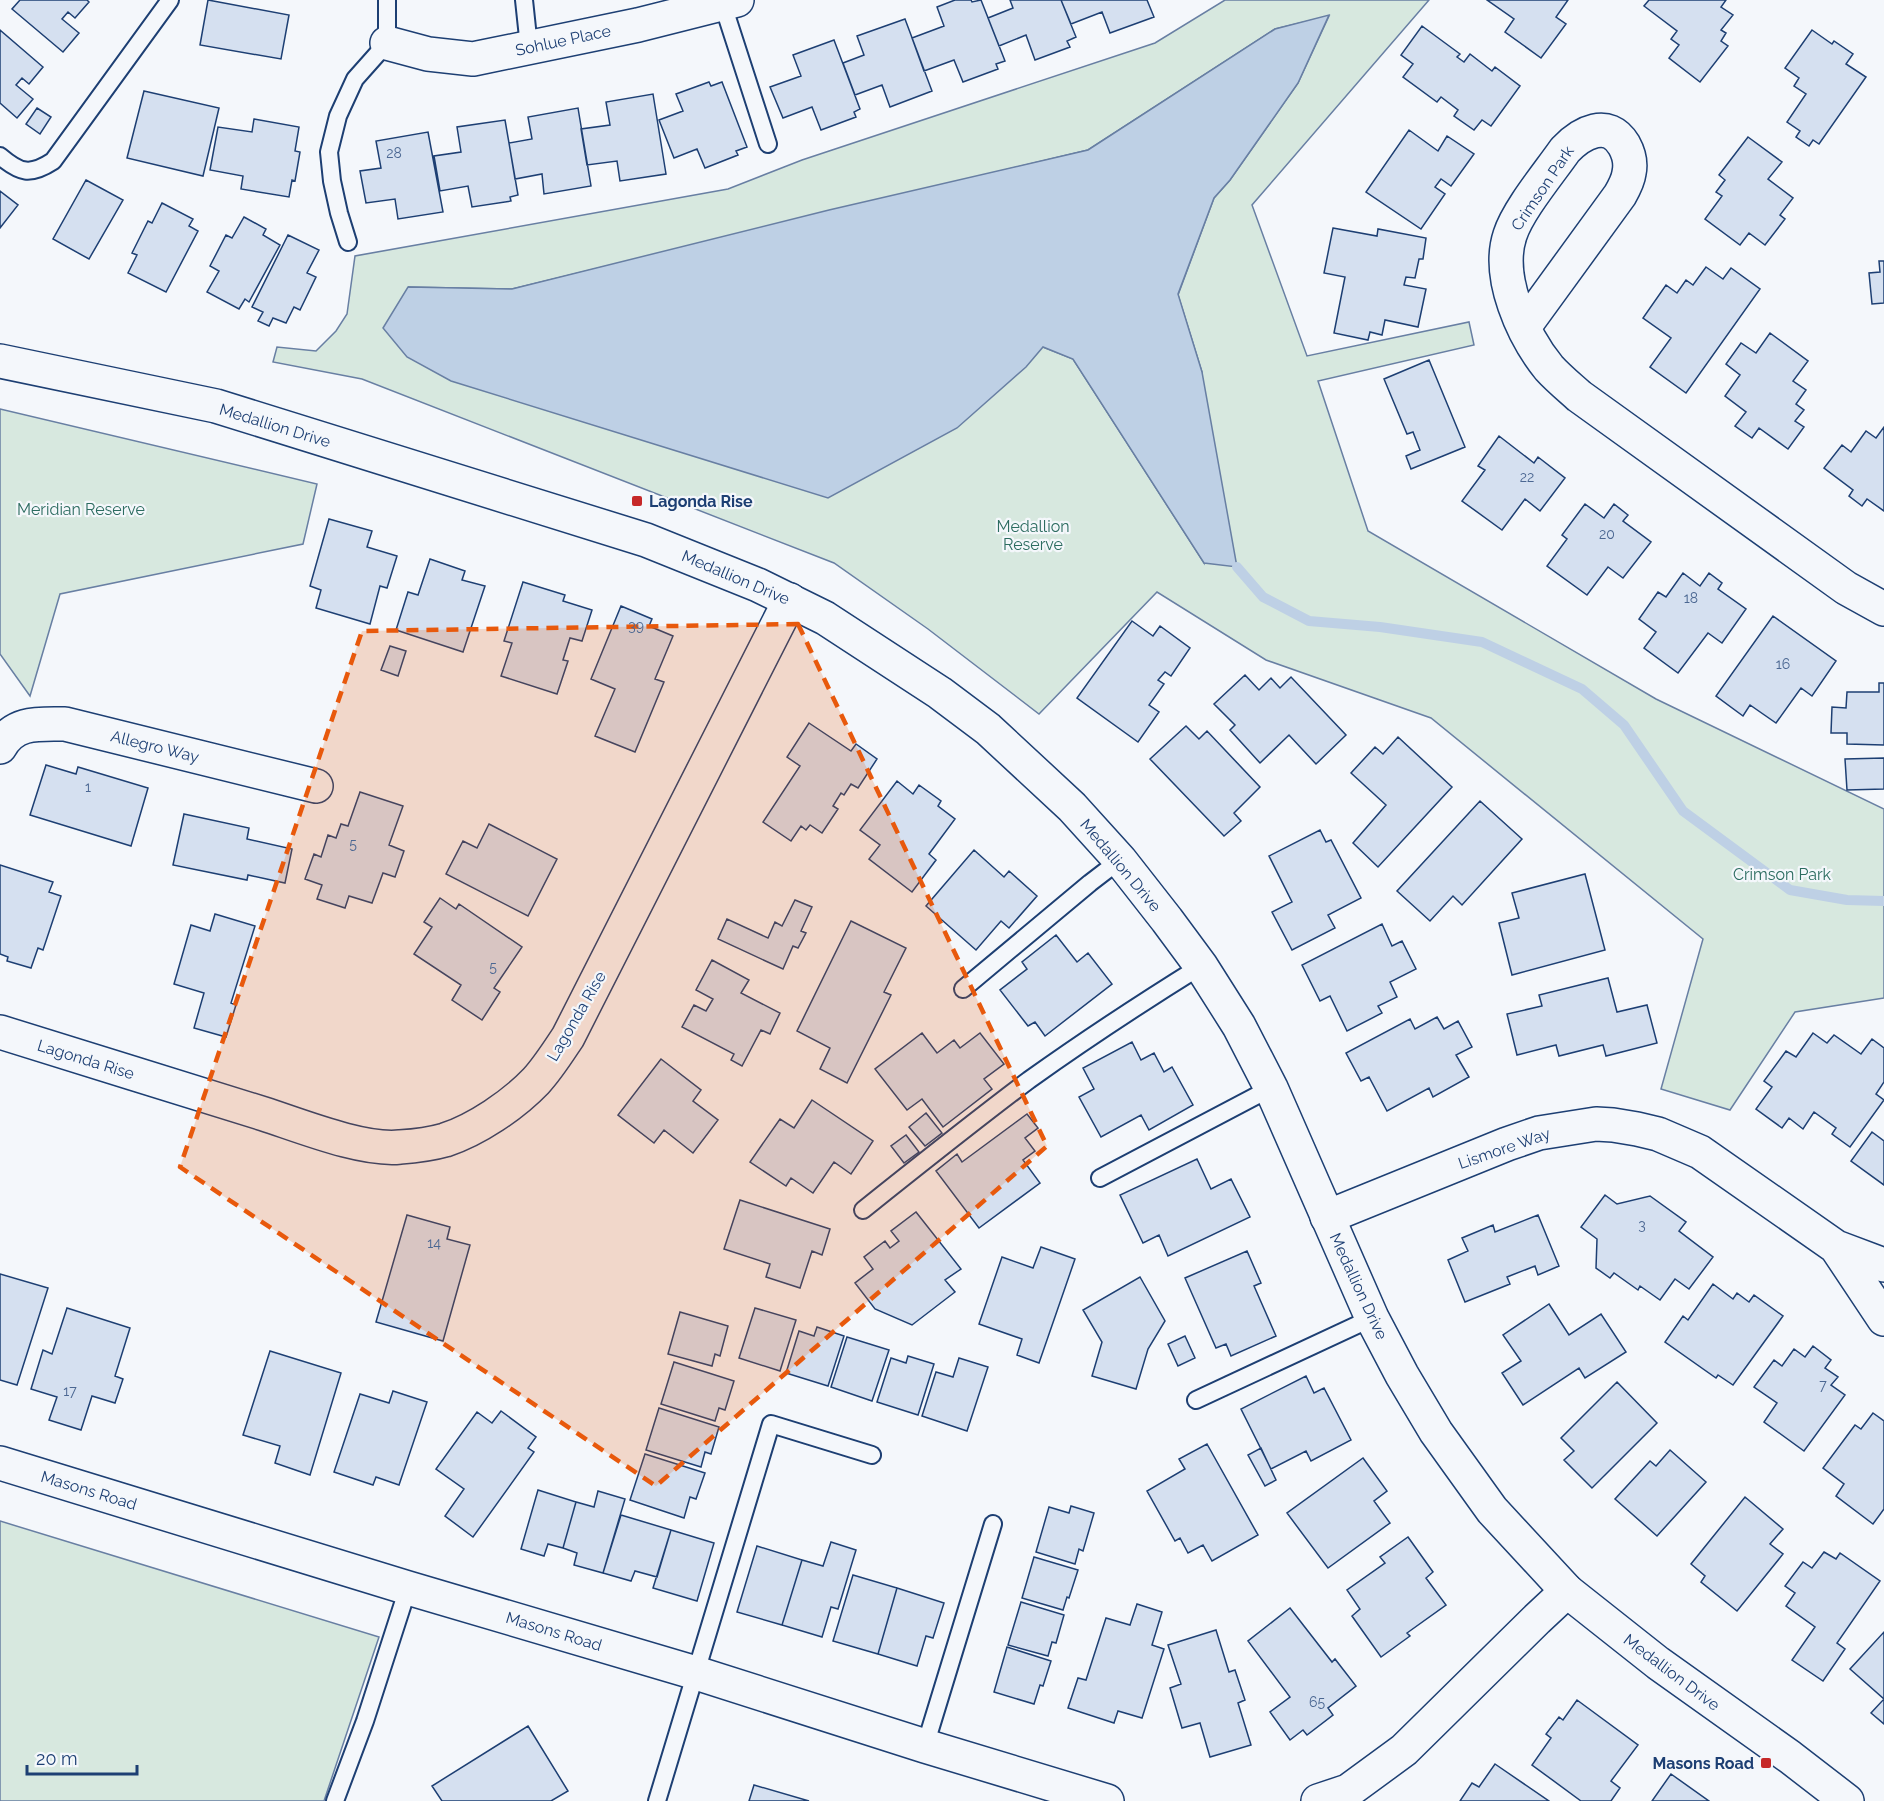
<svg xmlns="http://www.w3.org/2000/svg" width="1884" height="1801" viewBox="0 0 1884 1801" font-family="Raleway,sans-serif">
	<style>
		.green { fill: #d7e8df; stroke: #687fa3; stroke-width: 1.5; fill-rule: evenodd }
		.water { fill: #bed0e5; stroke: #687fa3; stroke-width: 1.5 }
		.lines { fill: none; stroke-linecap: round; stroke-linejoin: round }
		.stream { stroke: #bed0e5; stroke-width: 10 }
		.building { fill: #d5e0f0; stroke: #1d3f73; stroke-width: 1.5 }
		.lane-casing { stroke: #1d3f73; stroke-width: 20 }
		.street-casing { stroke: #1d3f73; stroke-width: 36 }
		.secondary-casing { stroke: #1d3f73; stroke-width: 36 }
		.lane { stroke: #f4f7fb; stroke-width: 16 }
		.street { stroke: #f4f7fb; stroke-width: 33 }
		.secondary { stroke: #f4f7fb; stroke-width: 33 }
		.marked { fill: #e8590c; fill-opacity: 0.2; stroke: #e8590c; stroke-width: 4.5; stroke-dasharray: 12 8; stroke-linejoin: round }
		.poi-dot { fill: #c62828; stroke: #f4f7fb; stroke-width: 2 }
		.labels { text-anchor: middle; stroke-width: 4.5; stroke-linejoin: round; paint-order: stroke }
		.number-label { font-size: 14px; fill: #4b6792 }
		.street-label { font-size: 16px; fill: #1d3f73; stroke: #f4f7fb }
		.poi-label { font-size: 16px; font-weight: bold; fill: #1d3f73; stroke: #f4f7fb; text-anchor: start }
		.park-label { font-size: 16px; fill: #2c6c60; stroke: #f4f7fb }
	</style>
	<rect width="100%" height="100%" fill="#f4f7fb"/>
	<path class="green" d="M1225,0h204l-177,205 55,151 162,-34 5,23 -156,36 50,150 288,168 228,110v189l-89,14 -65,98 -69,-21 42,-150 -272,-221 -165,-58 -109,-68 -118,122 -111,-85 -94,-66 -472,-184 -89,-17 4,-15 39,4 20,-20 11,-17 8,-58 373,-67 74,-29 353,-117zM1329,16l-31,67 -68,97 -16,18 -36,97 24,77 2,191 -131,-204 -30,-12 -635,-60 104,2 576,-139 187,-121z
		M0,409l317,75 -14,60 -243,50 -30,102 -30,-42z
		M0,1521l379,116 -55,164h-324z"/>
	<path class="water" d="M1329,15l-31,68 -68,97 -16,18 -36,96 24,78 35,195 -33,-4 -131,-204 -30,-12 -17,20 -69,61 -129,70 -377,-117 -44,-24 -24,-29 25,-41 104,2 317,-79 259,-60 187,-121z"/>
	<g class="lines">
		<path class="stream" d="M1237,567l26,30 46,24 71,6 102,15 100,47 42,36 59,86 107,79 57,10 37,1"/>
	</g>
	<path class="building" d="M20,0h67l2,2 -14,16 -7,-6 -6,7 17,14 -16,19 -51,-43z
		M208,0l81,15 -8,44 -81,-14z
		M955,0h16l1,2 9,-2 24,61 -9,3 2,5 -35,13 -9,-22 -30,11 -12,-33 32,-12 -7,-19z
		M1010,0h51l15,37 -9,4 3,6 -35,13 -9,-25 -27,11 -11,-28 25,-10z
		M1061,0h86l7,17 -44,16 -8,-21 -31,12z
		M1487,0h81l-12,17 10,7 -25,34 -36,-26 9,-13z
		M1649,0h77l-5,7 12,8 -12,15 5,3 -5,8 7,5 -28,36 -31,-24 10,-13 -8,-6 6,-8 -33,-25z
		M905,19l27,72 -42,16 -8,-22 -27,10 -12,-32 21,-8 -7,-19z
		M1422,26l38,28 -3,3 7,5 6,-8 22,17 3,-4 25,19 -29,40 -9,-6 -8,10 -20,-14 4,-6 -17,-13 -4,5 -34,-25 10,-13 -12,-9z
		M0,30l43,37 -14,17 -7,-6 -6,7 17,14 -16,19 -17,-15z
		M1812,30l20,14 2,-3 19,13 -7,10 20,13 -47,67 -6,-4 -4,6 -13,-9 4,-6 -13,-9 19,-28 -12,-8 5,-8 -14,-10z
		M834,40l26,69 -6,3 2,5 -35,13 -9,-23 -29,11 -13,-31 31,-11 -8,-21z
		M709,82l2,4 11,-4 25,65 -11,4 2,4 -33,13 -8,-19 -23,9 -15,-38 24,-9 -7,-17z
		M144,91l75,17 -16,68 -76,-18z
		M653,94l13,80 -46,7 -3,-20 -30,4 -6,-36 29,-4 -4,-23z
		M37,108l14,9 -11,17 -14,-10z
		M578,108l13,78 -47,8 -2,-20 -27,5 -6,-36 23,-4 -4,-22z
		M254,119l45,8 -4,24 5,1 -5,29 -3,-1 -3,17 -48,-8 2,-13 -33,-6 8,-43 34,5z
		M505,120l13,75 -8,2 1,4 -39,6 -4,-21 -28,5 -6,-35 27,-4 -4,-25z
		M1409,130l29,21 9,-15 27,18 -23,32 -10,-7 -6,8 10,7 -24,35 -55,-37z
		M428,132l15,80 -45,7 -3,-20 -29,4 -6,-32 21,-3 -5,-27z
		M1748,137l34,25 -14,17 25,19 -13,17 5,4 -20,26 -16,-12 -9,12 -35,-26 17,-23 -6,-4 9,-12 -6,-5z
		M86,180l37,20 -34,59 -36,-20z
		M0,191l18,14 -18,23z
		M162,203l31,16 -4,7 9,5 -32,61 -38,-19 9,-18 -5,-2 16,-32 4,2z
		M244,217l22,12 -3,6 17,10 -31,57 -4,-3 -6,10 -32,-17 12,-21 -9,-5 16,-31 6,3z
		M1333,228l44,8 1,-7 48,9 -3,21h-4l-4,19 -9,-1 -2,8 22,4 -8,38 -33,-7 -3,15 -12,-3 -2,8 -34,-7 11,-56 -21,-4z
		M288,235l31,15 -12,23 9,4 -16,33 -6,-3 -8,16 -13,-5 -4,8 -11,-5 5,-9 -11,-5z
		M1879,261h5v42l-12,1 -3,-31 11,-1z
		M1706,267l17,12 8,-11 29,21 -74,104 -36,-26 21,-29 -28,-20 23,-33 11,8 9,-13 7,5z
		M1770,333l38,28 -15,20 13,9 -10,14 8,6 -9,11 9,6 -16,22 -29,-21 -7,10 -17,-12 11,-14 -21,-16 15,-21 -14,-11 15,-21 15,10z
		M1429,360l36,87 -54,22 -5,-13 14,-6 -7,-18 -6,2 -23,-55z
		M1884,427v84l-17,-12 -5,7 -13,-10 4,-6 -29,-22 18,-23 9,7 15,-21 10,7z
		M1499,436l35,27 4,-6 27,21 -25,33 -15,-12 -23,31 -40,-29 23,-31 -7,-4z
		M1585,504l19,14 10,-14 14,11 -5,6 28,21 -28,36 -15,-11 -21,28 -40,-29 20,-27 -5,-4z
		M329,519l43,12 -5,16 30,9 -10,32 -7,-2 -10,38 -54,-16 5,-18 -11,-4z
		M430,559l35,12 -3,9 23,6 -22,66 -67,-22 12,-38 10,3z
		M1683,573l17,13 9,-13 13,10 -4,6 28,20 -24,34 -14,-10 -30,40 -34,-25 12,-16 -17,-13 19,-27 8,5z
		M523,582l42,13 -2,6 29,9 -10,31 -12,-3 -7,22 5,1 -11,33 -56,-18 11,-33 -8,-2z
		M621,606l31,13 -3,7 24,10 -18,43 9,3 -29,70 -40,-16 20,-47 -24,-10z
		M1773,616l63,45 -24,35 -11,-8 -25,35 -26,-18 -7,11 -27,-20z
		M1132,621l21,15 7,-10 30,22 -19,28 -6,-4 -7,8 6,4 -15,21 10,7 -21,30 -61,-44z
		M390,646l16,5 -8,25 -17,-6z
		M1245,675l14,15 12,-12 9,10 11,-11 55,58 -30,29 -27,-29 -29,28 -30,-33 5,-5 -21,-21z
		M1879,683h5v62l-37,-1v-11h-16l1,-26 14,1 1,-16h32z
		M809,723l42,28 5,-7 21,15 -19,29 -7,-4 -7,11 -3,-2 -8,13 5,3 -16,24 -12,-8 -4,5 -5,-4 -10,15 -28,-19 37,-56 -13,-9z
		M1186,726l13,13 8,-8 53,56 -26,26 7,8 -17,15 -74,-77z
		M1398,737l54,50 -74,80 -25,-24 33,-38 -35,-32 24,-26 8,7z
		M1884,758v31l-37,1 -2,-31z
		M46,765l30,9 2,-7 70,21 -17,58 -101,-31z
		M897,781l16,13 6,-9 22,16 -3,5 17,13 -26,35 7,6 -24,32 -43,-33 11,-14 -20,-15z
		M360,792l43,14 -14,39 15,6 -9,26 -12,-4 -11,30 -23,-7 -4,12 -28,-9 5,-14 -17,-6 9,-25 7,3 7,-22 8,3 5,-14 7,2z
		M1480,801l42,38 -60,66 -9,-9 -23,25 -33,-30z
		M184,814l65,14 -2,11 45,10 -7,34 -37,-8 -1,5 -74,-15z
		M489,824l68,35 -29,57 -82,-42 17,-33 14,7z
		M1320,830l6,12 5,-2 30,58 -33,17 7,13 -43,22 -20,-38 20,-10 -23,-46z
		M974,850l30,27 5,-6 28,25 -28,32 -8,-7 -25,29 -50,-44z
		M0,865l53,17 -4,10 12,4 -18,54 -5,-2 -7,20 -24,-7 1,-4 -8,-3z
		M1585,874l20,76 -93,25 -13,-52 20,-5 -7,-25z
		M440,898l16,11 3,-5 63,43 -28,41 6,4 -18,28 -30,-20 9,-15 -47,-31 18,-27 -8,-5z
		M795,900l17,7 -11,24 5,2 -8,15 -5,-2 -10,23 -65,-30 9,-20 41,19 7,-16 7,4z
		M215,914l40,12 -24,77 5,2 -10,32 -32,-9 10,-35 -30,-9 17,-59 19,6z
		M851,921l55,27 -22,44 7,3 -44,88 -27,-14 10,-21 -33,-17z
		M1382,924l10,22 10,-5 14,28 -26,13 7,15 -19,9 4,7 -35,18 -17,-35 -10,5 -18,-36z
		M1056,935l21,27 11,-9 24,31 -67,52 -10,-14 -7,4 -28,-36 27,-21 -5,-7z
		M712,960l37,20 -8,13 39,20 -10,21 -9,-4 -19,36 -11,-6 3,-6 -52,-27 12,-22 12,6 7,-12 -17,-9z
		M1608,978l9,34 30,-7 10,38 -51,13 -3,-11 -44,11 -3,-11 -39,10 -10,-41 35,-8 -3,-11z
		M1437,1017l7,12 14,-8 14,26 -16,8 13,22 -36,20 -4,-9 -42,23 -18,-34 -8,4 -15,-28 64,-34 5,10z
		M922,1033l15,20 17,-13 6,8 20,-15 24,31 -20,15 8,10 -49,38 -21,-28 -15,11 -32,-41z
		M1813,1033l14,10 7,-8 27,19 11,-15 12,9v34l-8,12 8,6 -34,47 -18,-13 4,-6 -22,-16 -11,17 -14,-11 -7,10 -26,-19 16,-22 -8,-6 22,-30 10,6z
		M1132,1042l9,18 13,-7 10,19 8,-5 21,38 -44,25 -8,-15 -40,22 -22,-40 15,-8 -11,-21z
		M661,1059l40,31 -8,11 25,19 -25,33 -29,-23 -10,13 -36,-28z
		M812,1100l61,41 -22,33 -17,-12 -21,31 -22,-15 -5,8 -36,-24 30,-43 14,9z
		M926,1113l16,20 -17,13 -16,-19z
		M1027,1114l11,14 -13,10 10,13 -12,9 17,23 -61,45 -43,-57 21,-17 5,8z
		M1872,1132l12,9v44l-33,-24z
		M906,1135l13,17 -15,11 -13,-17z
		M1197,1159l14,30 20,-10 19,38 -82,39 -9,-21 -16,8 -23,-48z
		M1605,1195l12,9 33,-8 36,26 -7,9 34,26 -24,32 -14,-10 -15,21 -20,-14 -2,4 -24,-17 -4,5 -14,-10 1,-29 -16,-12z
		M740,1200l90,29 -8,26 -10,-4 -12,37 -34,-11 4,-13 -46,-15z
		M916,1212l45,57 -16,11 10,12 -43,33 -37,-16 -20,-26 18,-14 -9,-12 21,-16 5,7 9,-7 -8,-10z
		M407,1215l43,12 -3,12 23,6 -27,96 -67,-19z
		M1538,1215l21,51 -21,9 -3,-9 -28,11 3,7 -45,18 -17,-42 20,-9 -6,-13 31,-13 2,7z
		M1041,1247l34,12 -36,104 -22,-8 5,-16 -43,-15 23,-67 31,11z
		M1247,1251l14,32 -7,3 22,50 -45,20 -5,-12 -10,4 -31,-70z
		M0,1274l48,14 -31,97 -17,-5z
		M1140,1277l25,44 -17,28 -12,40 -44,-13 10,-34 -19,-32z
		M1713,1284l20,15 4,-6 12,9 5,-7 29,21 -50,69 -15,-10 -2,3 -51,-36 18,-26 5,4z
		M1549,1304l20,31 32,-21 25,38 -41,26 -6,-10 -56,37 -21,-32 19,-12 -18,-26z
		M67,1308l63,20 -15,48 8,3 -8,24 -23,-7 -11,34 -32,-10 8,-23 -26,-8 12,-39 9,4z
		M755,1308l41,12 -16,51 -41,-13z
		M680,1312l48,14 -8,30 -5,-2 -3,12 -44,-12z
		M817,1327l27,9 -16,50 -42,-13 13,-42 15,5z
		M1185,1336l10,22 -17,8 -10,-22z
		M847,1337l42,13 -17,51 -41,-14z
		M1813,1346l18,14 -6,8 13,9 -7,8 14,10 -41,56 -40,-29 13,-19 -23,-16 20,-27 8,6 12,-17 11,8z
		M270,1351l71,22 -31,102 -35,-12 5,-17 -37,-11z
		M908,1356l26,8 -16,51 -41,-13 14,-44 15,5z
		M959,1358l29,9 -21,64 -45,-15 14,-44 17,5z
		M674,1362l60,19 -9,29 -6,-2 -4,13 -54,-17z
		M1306,1376l8,17 10,-5 27,52 -40,21 -5,-10 -35,18 -30,-60z
		M1617,1382l40,41 -65,65 -28,-28 10,-9 -13,-13z
		M393,1391l34,11 -28,83 -23,-8 -3,8 -39,-13 26,-78 29,9z
		M659,1408l60,19 -8,27 -6,-2 -4,15 -55,-17z
		M501,1411l35,26 -8,11 6,4 -61,85 -28,-21 19,-27 -28,-20 41,-57 15,11z
		M1873,1413l11,8v88l-11,15 -37,-28 8,-12 -21,-16 32,-43 6,4z
		M1207,1444l51,91 -46,26 -9,-16 -15,8 -8,-15 -5,3 -28,-50 38,-22 -6,-10z
		M1261,1448l15,32 -11,6 -17,-31z
		M1670,1450l36,32 -49,54 -42,-37 35,-38 6,5z
		M645,1454l60,19 -9,26 -6,-2 -6,21 -54,-18z
		M1363,1458l24,33 -13,10 16,22 -62,45 -41,-55z
		M538,1490l38,12 -13,46 -15,-4 -4,12 -23,-7z
		M598,1491l27,8 -22,74 -29,-8 3,-12 -14,-5 13,-46 18,5z
		M1745,1497l38,32 -13,15 13,10 -46,57 -36,-29 4,-6 -14,-12z
		M1071,1506l23,7 -11,38 -4,-2 -4,15 -39,-12 13,-45 20,6z
		M621,1515l50,15 -14,47 -22,-6 -4,10 -28,-8z
		M671,1530l43,13 -17,58 -44,-13z
		M1408,1537l25,35 -7,6 20,27 -39,28 3,3 -29,21 -29,-41 8,-7 -13,-19 38,-27 -5,-6z
		M831,1542l25,8 -18,59 -7,-2 -9,30 -40,-12 20,-65 21,6z
		M757,1546l45,14 -20,65 -45,-13z
		M1824,1552l12,7 4,-6 40,28 -43,62 8,6 -22,32 -31,-21 23,-33 -29,-21 9,-13 -10,-7 18,-24 9,6z
		M1034,1557l44,13 -9,28 -2,-1 -4,13 -41,-12z
		M853,1575l44,13 -19,66 -45,-13z
		M897,1588l47,15 -11,35 -7,-2 -9,30 -39,-12z
		M1021,1602l43,13 -8,28 -4,-1 -4,14 -40,-11z
		M1137,1604l25,8 -10,33 12,4 -22,69 -24,-7 -4,12 -46,-15 10,-30 8,2 20,-62 24,7z
		M1290,1608l42,54 3,-3 21,27 -28,22 5,7 -26,20 -4,-5 -13,10 -20,-28 20,-15 -42,-56z
		M1216,1630l13,42 6,-2 10,30 -7,3 13,42 -41,12 -10,-34 -18,5 -12,-40 11,-4 -13,-39z
		M1884,1632v67l-34,-30z
		M1007,1647l44,14 -8,25 -3,-1 -6,19 -40,-12z
		M1884,1699v25l-13,-11z
		M1577,1700l61,45 -27,36 9,7 -9,13h-30l-49,-36 19,-27 -5,-4 13,-17 4,3z
		M528,1726l40,65 -17,10h-109l-10,-15z
		M1495,1764l54,37h-89l12,-18 7,4z
		M1671,1774l38,27h-57z
		M754,1785l55,16h-60z"/>
	<g class="lines">
		<defs>
			<path id="lane" d="M524,0l5,47
				M723,5l45,139
				M0,156c20,17 30,20 53,5l117,-161
				M348,242l-9,-29 -7,-32 -3,-29 9,-36 17,-37 32,-36v-43
				M963,989l127,-106 30,-23
				M1100,1178l171,-90
				M863,1210c55,-44 110,-88 166,-130 56,-40 114,-78 172,-114
				M1196,1400l176,-82
				M925,1746l68,-222
				M335,1801l30,-80 43,-133
				M657,1801l114,-377 101,31"/>
			<path id="street" d="M387,43l41,11 45,5 165,-34 99,-25
				M1524,327l96,-132c4,-7 8,-14 9,-22 2,-9 0,-19 -5,-28 -16,-27 -43,-12 -59,5 -16,23 -47,60 -55,85 -14,42 13,101 39,133 9,10 20,19 30,28l267,192 38,21
				M0,747c14,-26 39,-23 65,-23l251,62
				M0,1032c88,27 176,55 264,82 37,12 99,37 136,33 15,-1 31,-3 45,-7 31,-10 68,-35 91,-59 12,-13 22,-29 32,-44l222,-437
				M1327,1217l180,-73 32,-11 57,-9 17,1 24,4 21,5 42,18 136,95 48,18
				M1836,1247l48,72
				M0,1463l408,125 288,85 229,73 182,55
				M1318,1801l30,-10 56,-41 133,-131 30,-28"/>
			<path id="secondary" d="M0,361l216,45 430,134 112,45 67,33 115,75 48,36 84,78 48,53 47,60 34,46 38,60 32,62 101,230 30,57 34,57 56,78 75,81 91,72 132,94 57,44"/>
		</defs>
		<use href="#lane" class="lane-casing"/>
		<use href="#street" class="street-casing"/>
		<use href="#secondary" class="secondary-casing"/>
		<use href="#lane" class="lane"/>
		<use href="#street" class="street"/>
		<use href="#secondary" class="secondary"/>
	</g>
	<path class="marked" d="M798,624l249,522 -391,340 -476,-319 182,-536z"/>
	<g class="poi-dot">
		<rect x="631" y="495" width="12" height="12" rx="3"/>
		<rect x="1760" y="1757" width="12" height="12" rx="3"/>
	</g>
	<g class="labels">
		<g class="number-label">
			<text x="394" y="158">28</text>
			<text x="1527" y="482">22</text>
			<text x="1607" y="539">20</text>
			<text x="1691" y="603">18</text>
			<text x="636" y="631">39</text>
			<text x="1783" y="669">16</text>
			<text x="88" y="792">1</text>
			<text x="353" y="849">5</text>
			<text x="493" y="972">5</text>
			<text x="1642" y="1230">3</text>
			<text x="434" y="1248">14</text>
			<text x="1823" y="1390">7</text>
			<text x="70" y="1396">17</text>
			<text x="1317" y="1707">65</text>
		</g>
		<g class="street-label">
			<text transform="translate(563 40) rotate(-12)" y="6">Sohlue Place</text>
			<text transform="translate(1542 188) rotate(-56)" y="6">Crimson Park</text>
			<text transform="translate(275 425) rotate(17)" y="6">Medallion Drive</text>
			<text transform="translate(736 577) rotate(23)" y="6">Medallion Drive</text>
			<text transform="translate(155 746) rotate(14)" y="6">Allegro Way</text>
			<text transform="translate(1121 865) rotate(50)" y="6">Medallion Drive</text>
			<text transform="translate(576 1016) rotate(-60)" y="6">Lagonda Rise</text>
			<text transform="translate(86 1059) rotate(17)" y="6">Lagonda Rise</text>
			<text transform="translate(1504 1148) rotate(-19)" y="6">Lismore Way</text>
			<text transform="translate(1359 1286) rotate(65)" y="6">Medallion Drive</text>
			<text transform="translate(89 1490) rotate(17)" y="6">Masons Road</text>
			<text transform="translate(554 1631) rotate(17)" y="6">Masons Road</text>
			<text transform="translate(1672 1672) rotate(37)" y="6">Medallion Drive</text>
		</g>
		<g class="poi-label">
			<text x="649" y="507">Lagonda Rise</text>
			<text x="1754" y="1769" text-anchor="end">Masons Road</text>
		</g>
		<g class="park-label">
			<text x="81" y="515">Meridian Reserve</text>
			<text x="1033" y="532">Medallion<tspan x="1033" dy="18">Reserve</tspan></text>
			<text x="1782" y="880">Crimson Park</text>
		</g>
	</g>
	<path d="M27 1765v9h110v-9" fill="none" stroke="#1d3f73" stroke-width="3"/>
	<text x="36" y="1765" font-size="18" fill="#1d3f73" stroke="#f4f7fb" stroke-width="4.5" paint-order="stroke">20 m</text>
</svg>
